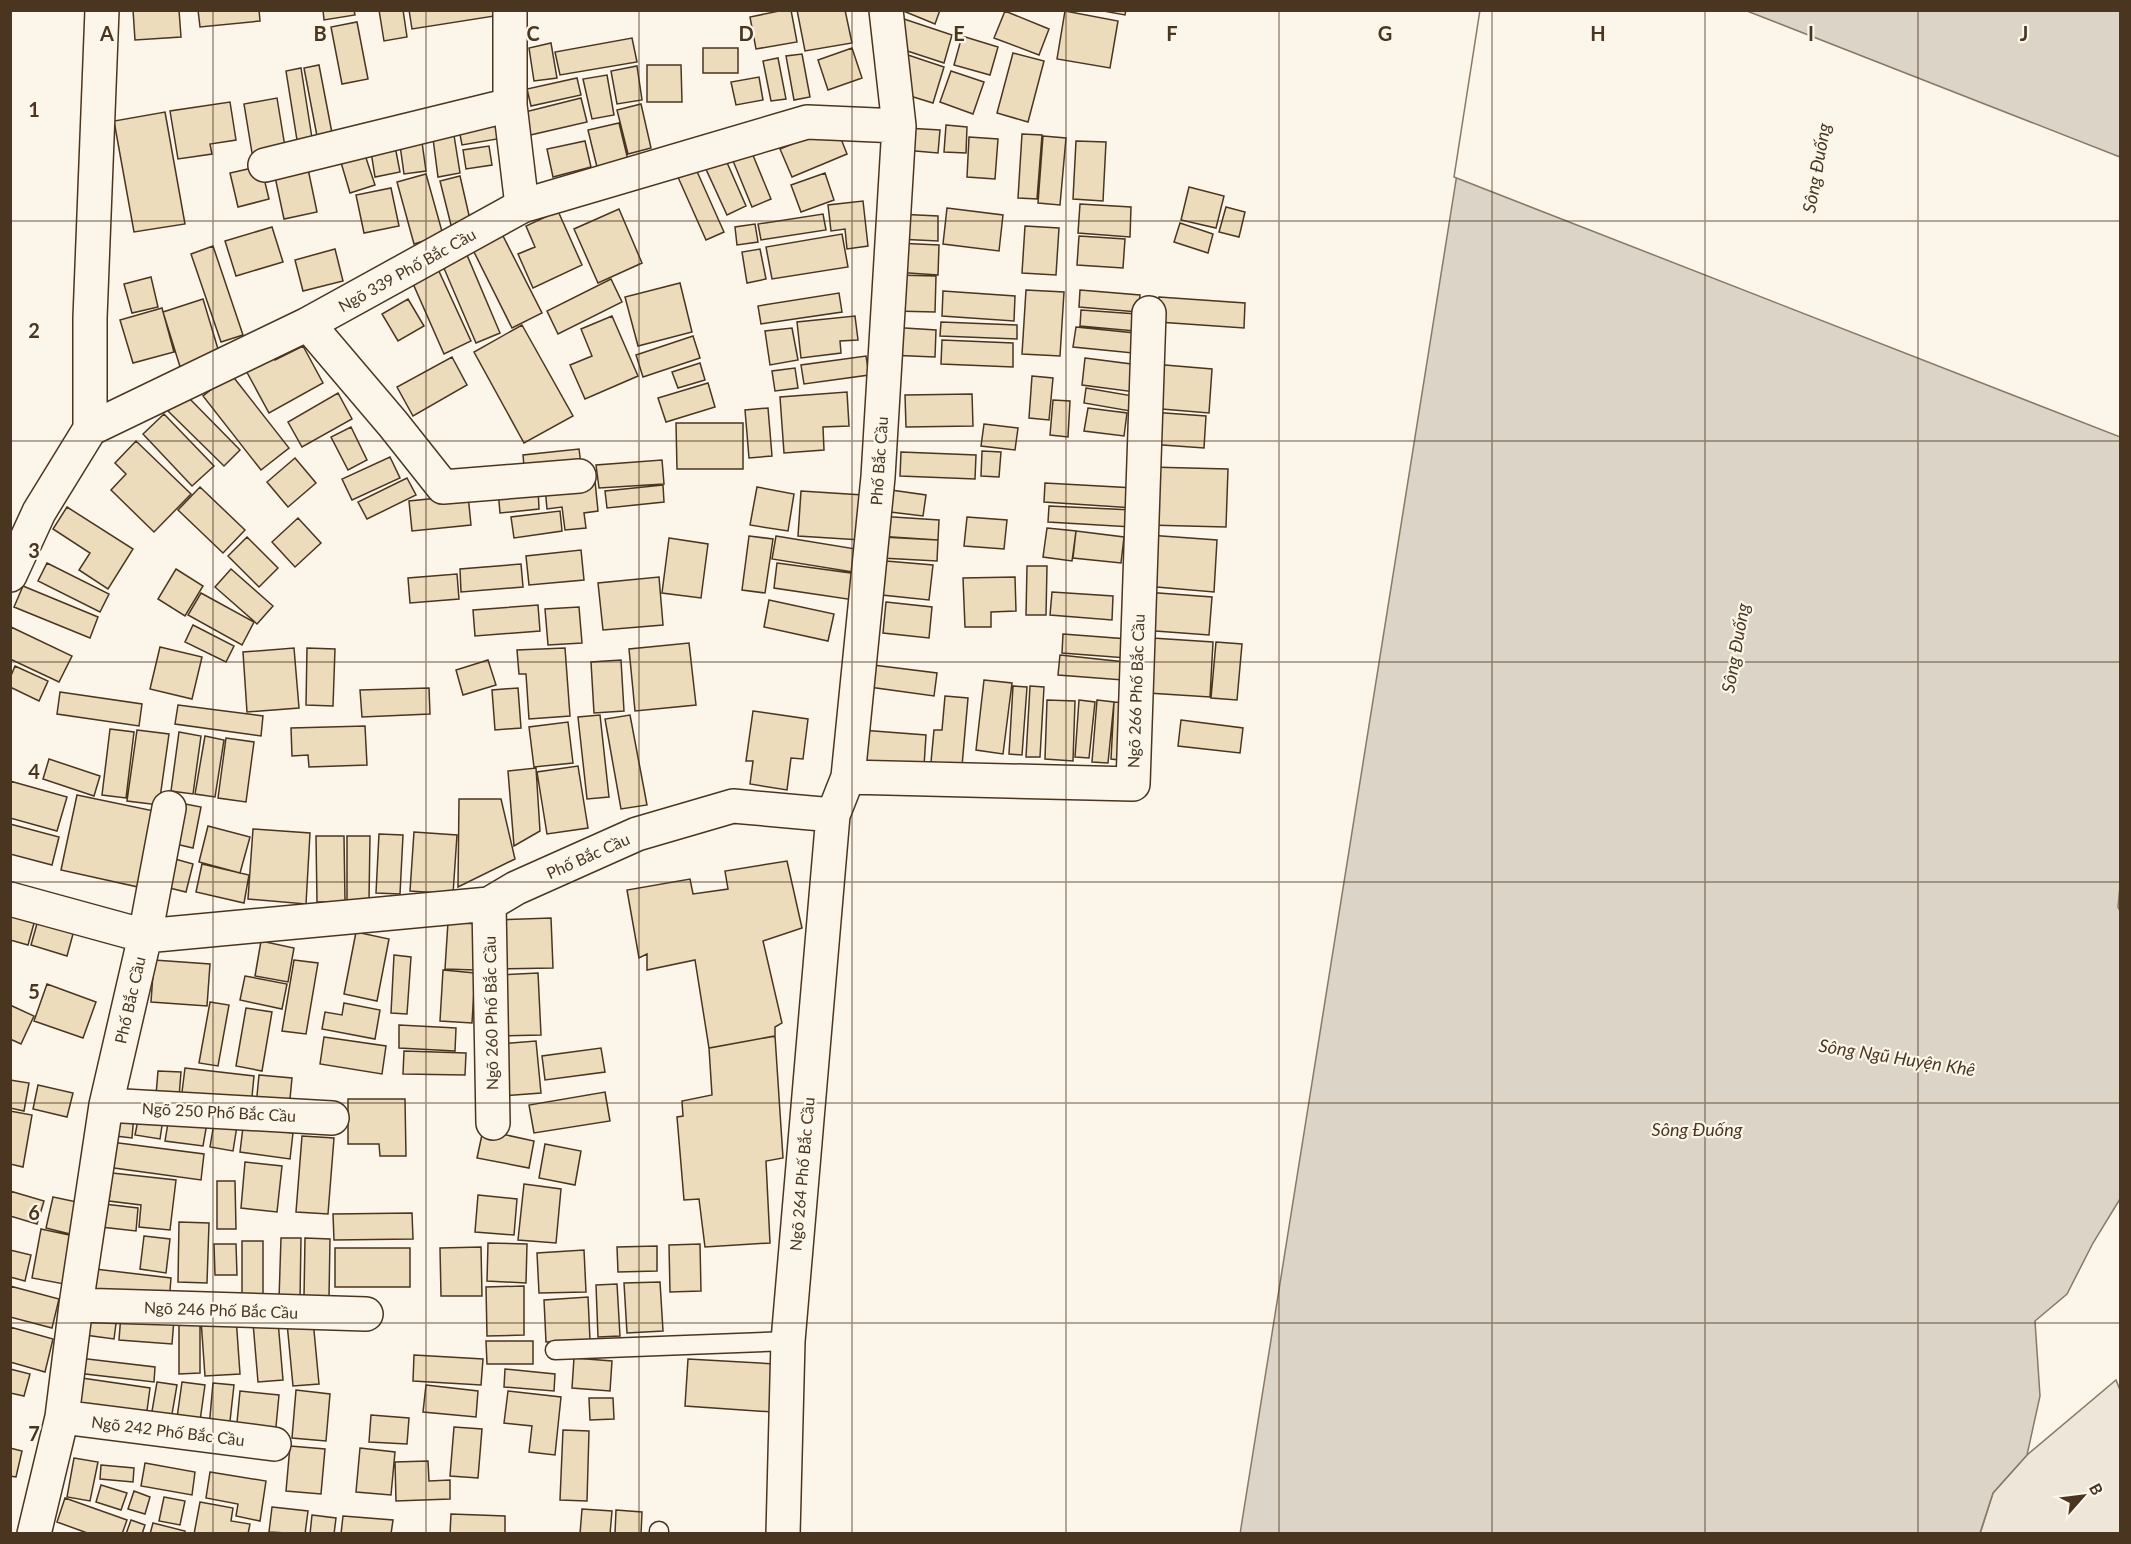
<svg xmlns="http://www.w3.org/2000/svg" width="2131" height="1544" viewBox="0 0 2131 1544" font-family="Lato,sans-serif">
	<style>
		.green { fill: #ede6d9; stroke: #887966; stroke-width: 1.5 }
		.water { fill: #dcd4c6; stroke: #887966; stroke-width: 1.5 }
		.pier { fill: #fbf6e9; stroke: #887966; stroke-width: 1.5 }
		.building { fill: #ecdcbc; stroke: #4a3520; stroke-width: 1.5 }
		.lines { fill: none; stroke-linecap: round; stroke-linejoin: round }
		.service-casing { stroke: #4a3520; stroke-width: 21 }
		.minor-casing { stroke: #4a3520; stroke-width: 36 }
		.service { stroke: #fbf6e9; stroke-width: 18 }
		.minor { stroke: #fbf6e9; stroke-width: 33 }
		.grid { fill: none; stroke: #4a3520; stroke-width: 1.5; stroke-opacity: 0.55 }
		.labels { text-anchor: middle; stroke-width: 4.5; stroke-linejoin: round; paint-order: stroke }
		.street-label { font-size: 16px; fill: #4a3520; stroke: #fbf6e9 }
		.water-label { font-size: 18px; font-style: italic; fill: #4a3520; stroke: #fbf6e9 }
		.grid-label { font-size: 20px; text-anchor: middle; font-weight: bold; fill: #4a3520; stroke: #fbf6e9; stroke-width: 4.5; stroke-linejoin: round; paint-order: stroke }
	</style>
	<rect width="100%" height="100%" fill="#fbf6e9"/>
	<path class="green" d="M2116,1380l4,10v143l-140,1 13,-41 34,-38z"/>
	<path class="water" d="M1483,11h637v875l-2,21 2,4v288l-27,44 -26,51 -32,27 5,75 -13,59 -34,38 -13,40 -740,1z"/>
	<path class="pier" d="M1480,10l267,1 373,146v280l-666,-260z"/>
	<path class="building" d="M133,10h46l2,27 -46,3z
		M198,10h61l1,11 -60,6z
		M323,10h31l1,5 -31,5z
		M379,10h24l4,27 -23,4z
		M409,10h91l1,5 -89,14z
		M784,10h7l6,32 -41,7 -6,-32z
		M797,10h48l7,33 -47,8z
		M901,10h39l-5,14z
		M1098,10h28l-1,5z
		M1005,11l44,18 -10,26 -45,-17z
		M1065,11l53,10 -8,47 -53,-9z
		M901,18l51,17 -8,28 -52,-17z
		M357,22l11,57 -26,5 -11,-57z
		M962,36l36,11 -8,28 -36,-10z
		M632,38l5,24 -77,13 -5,-23z
		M551,43l6,35 -23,3 -5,-33z
		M703,48h35v25h-35z
		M852,48l10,30 -34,12 -10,-30z
		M1013,53l31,8 -16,61 -31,-9z
		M802,54l8,43 -16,3 -8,-44z
		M908,55l36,12 -11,36 -36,-11z
		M778,58l8,41 -15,2 -8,-40z
		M319,65l13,68 -15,3 -13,-68z
		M647,65h34l1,37h-35z
		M637,66l5,34 -25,4 -6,-33z
		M301,68l11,70 -15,2 -11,-69z
		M951,71l33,11 -11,32 -33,-12z
		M607,75l7,40 -22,4 -9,-40z
		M759,77l4,23 -27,5 -5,-23z
		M577,78l4,17 -50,11 -4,-17z
		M277,98l9,55 -33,6 -9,-55z
		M581,98l6,24 -61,14 -5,-23z
		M230,102l6,38 -26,4 2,10 -34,5 -8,-48z
		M641,104l10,44 -23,6 -11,-44z
		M165,112l20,112 -51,8 -20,-111z
		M505,115l4,22 -47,8 -4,-21z
		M619,123l9,37 -31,7 -9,-37z
		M946,125l21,2 -1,26 -22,-1z
		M836,126l11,28 -55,23 -12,-28z
		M906,128l34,2 -2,23 -34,-3z
		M453,129l7,44 -22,4 -6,-46z
		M1022,134l20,1 -5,64 -19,-1z
		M421,135l5,36 -22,3 -5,-36z
		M1043,136l23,2 -6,67 -22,-2z
		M969,137l29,2 -3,40 -28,-2z
		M394,141l6,31 -25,5 -5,-32z
		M585,141l6,26 -38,10 -6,-28z
		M1076,141l30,1 -3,59 -30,-2z
		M489,146l3,19 -26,4 -3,-19z
		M750,148l21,51 -19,8 -21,-51z
		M364,152l11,33 -25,8 -10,-34z
		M725,158l21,48 -19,9 -22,-48z
		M307,164l10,48 -33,7 -10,-47z
		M261,166l8,33 -31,8 -8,-34z
		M695,167l29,65 -18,8 -29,-65z
		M825,173l9,27 -33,12 -10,-27z
		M426,174l17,61 -29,9 -17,-62z
		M460,176l11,48 -19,5 -12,-48z
		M1189,187l35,9 -8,32 -35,-8z
		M391,188l8,38 -35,7 -8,-38z
		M863,201l5,45 -21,3 -2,-20 -14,2 -3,-26z
		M1080,204l51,3 -1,30 -52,-4z
		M1226,207l19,5 -6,25 -20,-5z
		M947,208l56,7 -4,36 -56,-7z
		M619,209l23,54 -44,20 -24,-54z
		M558,211l24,54 -49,23 -15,-34 17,-7 -9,-21z
		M823,214l3,16 -65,10 -3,-16z
		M897,214l41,2v25l-41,-2z
		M1180,223l33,11 -5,19 -34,-11z
		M755,224l3,18 -21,3 -2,-18z
		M1025,226l34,2 -3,47 -34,-2z
		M272,227l11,35 -47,14 -11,-35z
		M501,232l41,81 -30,15 -41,-82z
		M842,234l6,33 -76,12 -6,-32z
		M1079,236l46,3 -2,29 -46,-3z
		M896,243l43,2 -1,30 -44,-3z
		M213,246l30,89 -22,7 -30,-88z
		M464,248l36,85 -24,10 -36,-84z
		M335,249l8,32 -40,10 -8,-31z
		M760,249l6,30 -19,4 -5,-31z
		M437,267l34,74 -27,13 -33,-75z
		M895,275l41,1 -1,36 -41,-1z
		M151,277l7,30 -26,6 -8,-29z
		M611,279l11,23 -64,32 -11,-23z
		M680,283l12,49 -54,14 -13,-49z
		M1026,290l38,2 -4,64 -38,-2z
		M1080,290l60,5 -2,17 -59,-5z
		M943,291l72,5 -1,25 -72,-5z
		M839,293l3,19 -81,12 -3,-18z
		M1159,297l86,6 -1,25 -86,-6z
		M203,299l15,50 -36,24 -19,-61z
		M408,299l16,27 -26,15 -16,-27z
		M162,308l12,44 -41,11 -13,-43z
		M1081,310l56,4 -2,17 -55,-5z
		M612,316l26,60 -53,23 -15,-34 22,-9 -11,-27z
		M855,316l3,24 -18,1 1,12 -40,5 -4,-36z
		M941,322l76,3v14l-77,-3z
		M522,325l51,91 -49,27 -50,-91z
		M889,327l47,3 -1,27 -47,-2z
		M1076,327l59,6 -2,20 -60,-6z
		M792,328l6,32 -28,5 -5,-34z
		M693,336l7,22 -57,19 -7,-22z
		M942,340l71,3v24l-72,-3z
		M303,346l20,37 -54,30 -26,-48 27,-15 5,10z
		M866,356l3,19 -65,9 -3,-19z
		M452,357l15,28 -54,31 -16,-29z
		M1085,358l54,7 -4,27 -53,-7z
		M700,363l5,17 -27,8 -6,-16z
		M1153,364l59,5 -3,44 -59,-5z
		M795,368l3,20 -23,3 -3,-20z
		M231,374l58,74 -28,22 -58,-74z
		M1032,376l21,2 -4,42 -20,-2z
		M708,383l7,24 -49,15 -8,-24z
		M1086,388l47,8 -3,15 -46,-8z
		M847,392l2,34 -26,1 1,23 -40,3 -4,-56z
		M338,393l14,26 -50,28 -14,-25z
		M185,394l55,56 -16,16 -56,-55z
		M972,394l1,32 -67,1 -1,-32z
		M1053,400l17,1 -2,36 -18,-2z
		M768,408l4,48 -23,2 -4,-48z
		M1088,408l39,5 -3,23 -40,-5z
		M1151,412l55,4 -2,32 -55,-4z
		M164,414l50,52 -22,20 -49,-52z
		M676,423h67v46h-66z
		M984,424l34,4 -3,22 -34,-4z
		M351,427l16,33 -19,10 -17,-33z
		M136,441l55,53 -37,38 -43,-42 15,-16 -11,-11z
		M579,449l3,23 -57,5 -2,-22z
		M982,451l19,1 -2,25 -18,-1z
		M901,452l75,3 -1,24 -75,-3z
		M390,457l10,21 -48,22 -10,-21z
		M295,458l21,25 -28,24 -21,-25z
		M662,460l2,24 -65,4 -3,-23z
		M1149,467l79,2 -2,58 -79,-2z
		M407,478l9,17 -49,24 -9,-17z
		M595,481l3,30 -14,2 2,15 -21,2 -3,-23 -15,2 -2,-22z
		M1045,483l90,5 -1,20 -90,-6z
		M663,485l1,17 -57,6 -2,-17z
		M200,487l45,43 -22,23 -45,-43z
		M538,487l1,22 -39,4 -2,-23z
		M757,487l37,7 -6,37 -38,-6z
		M884,489l42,6 -3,21 -41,-5z
		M801,491l62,4 -2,45 -63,-4z
		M468,495l3,30 -59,6 -3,-30z
		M1049,506l83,4v17l-84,-5z
		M67,507l66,42 -25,40 -29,-19 11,-17 -37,-24z
		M560,511l2,20 -48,7 -3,-21z
		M878,516l61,4 -1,20 -61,-4z
		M967,517l40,3 -3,29 -40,-3z
		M298,518l23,25 -26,24 -23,-25z
		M1047,528l29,3 -4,30 -29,-4z
		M1076,531l48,6 -3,26 -48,-5z
		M1148,535l69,5 -3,52 -69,-6z
		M749,536l24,3 -8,54 -23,-3z
		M776,536l86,14 -3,23 -87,-14z
		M247,537l31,31 -19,19 -31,-31z
		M882,537l56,3 -1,21 -56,-3z
		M669,538l39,6 -7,54 -39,-5z
		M581,550l3,30 -55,5 -3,-29z
		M886,561l47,4 -4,35 -47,-5z
		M47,563l62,31 -9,18 -62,-31z
		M777,563l81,11 -4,26 -80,-12z
		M521,564l2,23 -62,5 -1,-23z
		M1027,566h20l-1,49h-20z
		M176,569l27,17 -18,30 -27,-17z
		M231,569l42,37 -16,18 -42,-37z
		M457,574l2,25 -49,4 -2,-25z
		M659,577l4,48 -60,5 -5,-47z
		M1015,577l1,34 -25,1v15h-26l-2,-49z
		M23,586l75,31 -8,21 -76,-31z
		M1052,592l61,4 -1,24 -62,-5z
		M1145,592l67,5 -3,38 -67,-5z
		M201,593l53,29 -12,23 -54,-30z
		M769,600l65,14 -6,27 -64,-14z
		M886,602l46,5 -3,31 -46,-5z
		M538,605l2,26 -65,5 -2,-26z
		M579,607l3,36 -34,2 -3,-36z
		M193,625l41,21 -8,16 -41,-20z
		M11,627l61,29 -13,26 -49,-23z
		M1063,634l65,5 -1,19 -65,-5z
		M1152,638l61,4 -3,55 -62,-4z
		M1216,642l26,2 -5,56 -26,-2z
		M689,643l7,62 -61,6 -6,-62z
		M160,647l42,10 -10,42 -42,-10z
		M294,648l5,60 -52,4 -4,-60z
		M307,648l28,1 -2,57 -27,-1z
		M565,648l5,68 -41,3 -3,-45h-7l-2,-24z
		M1060,655l65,7 -2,18 -65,-5z
		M488,660l8,25 -33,10 -7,-25z
		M621,660l3,51 -30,2 -3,-51z
		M865,664l72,9 -3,23 -72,-10z
		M15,666l33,15 -9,20 -29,-14v-9z
		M984,680l28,3 -9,71 -27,-4z
		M1013,686l14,1 -5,68 -13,-1z
		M1030,686l14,1 -4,70h-14z
		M429,688l1,26 -68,3 -2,-27z
		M518,688l3,40 -26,2 -3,-40z
		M60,692l82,12 -3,22 -82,-12z
		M945,696l23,2 -6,68 -31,-4 3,-32h8z
		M1047,700l28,1 -2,60 -28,-2z
		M1079,700l16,2 -6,56 -14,-1z
		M1097,700l17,2 -6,61 -16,-1z
		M1114,702l17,1 -3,58 -17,-2z
		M178,705l85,11 -2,20 -86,-12z
		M753,711l55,8 -5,40 -12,-1 -4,32 -37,-6 3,-23h-7z
		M600,715l9,82 -22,2 -9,-82z
		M630,715l17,90 -26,4 -16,-90z
		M1181,720l62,8 -3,25 -62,-7z
		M568,722l5,41 -39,4 -5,-40z
		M365,726l2,39 -58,2 -1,-12 -16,1 -1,-28z
		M110,729l24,3 -8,66 -24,-3z
		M137,730l32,4 -10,71 -32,-4z
		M861,730l65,5 -2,31 -66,-6z
		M179,732l22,4 -8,58 -22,-3z
		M205,736l19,4 -9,57 -20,-3z
		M226,738l28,4 -8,60 -28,-4z
		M49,759l51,17 -6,20 -51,-17z
		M578,766l10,62 -41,6 -10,-62z
		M536,768l4,63 -26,15 -6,-75z
		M10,781l57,16 -10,34 -47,-13z
		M77,795l77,16 -16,76 -77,-17z
		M459,799h42l14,60 -57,28z
		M175,802l26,5 -8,41 -26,-6z
		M10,824l49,13 -7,28 -42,-11z
		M208,826l42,11 -10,36 -41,-11z
		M253,829l57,4 -4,71 -58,-5z
		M414,832l43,3 -4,59 -43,-3z
		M379,834l24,1 -3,59 -24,-1z
		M316,836h28l1,66h-28z
		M347,836h23l-1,64h-22z
		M168,857l25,7 -7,28 -25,-6z
		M787,861l15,67 -39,13 19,82 -7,4v9l-66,12 -14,-88 -48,10v-16l-8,4 -12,-68 63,-11 3,15 35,-5 -3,-18z
		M202,864l47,11 -5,28 -48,-11z
		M10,909l26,7 -8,29 -18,-5z
		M40,913l36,10 -9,33 -36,-11z
		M551,918l2,50 -53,1 -2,-49z
		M448,922l29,2 -2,46 -30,-1z
		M356,932l33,7 -12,62 -33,-7z
		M261,941l33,7 -6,34 -33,-6z
		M394,955l17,2 -4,57 -16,-1z
		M154,960l56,4 -3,42 -56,-4z
		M294,960l24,3 -12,71 -24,-3z
		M443,970l32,3 -3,50 -32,-2z
		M538,973l3,62 -39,1 -3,-61z
		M245,976l42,8 -5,25 -42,-9z
		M47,984l49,18 -13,36 -49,-17z
		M210,1002l19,3 -11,61 -19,-3z
		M344,1003l36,7 -5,29 -53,-10 3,-17 17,3z
		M10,1005l24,11 -13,28 -11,-5z
		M246,1008l26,4 -10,59 -26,-5z
		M399,1025l57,3 -1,23 -56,-3z
		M775,1036l8,122 -17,3 4,82 -65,4 -6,-48 -15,1 -7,-83 6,-1 -1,-15 30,-6 -3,-47z
		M324,1037l62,9 -4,28 -62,-10z
		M536,1041l5,52 -40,3 -4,-52z
		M601,1048l4,24 -60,8 -3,-24z
		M404,1051l62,2 -1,22 -62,-1z
		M185,1068l69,8 -3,31 -70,-7z
		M158,1071l23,1 -2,25 -23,-2z
		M259,1075l33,3 -3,31 -33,-3z
		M10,1080l19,3 -5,28 -14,-3z
		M38,1085l35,8 -6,24 -34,-8z
		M605,1092l5,29 -76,12 -5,-28z
		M348,1099h57l1,57h-26l-1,-12h-31z
		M10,1111l22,4 -9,52 -13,-3z
		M110,1111l24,3 -2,24 -25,-3z
		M139,1115l24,4 -3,20 -25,-4z
		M169,1117l38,6 -4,23 -38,-5z
		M214,1123l23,3 -4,25 -23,-4z
		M243,1127l50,6 -3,26 -50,-7z
		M483,1130l51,11 -5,27 -52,-10z
		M302,1136l32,2 -6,76 -32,-2z
		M111,1142l93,12 -3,26 -94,-13z
		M545,1144l36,7 -6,34 -36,-7z
		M245,1162l37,4 -5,46 -36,-4z
		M112,1173l64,7 -6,50 -31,-3 2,-22 -32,-4z
		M217,1181h18l1,48h-19z
		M524,1184l37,5 -5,54 -38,-3z
		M10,1191l34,10 -7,23 -27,-8z
		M478,1195l39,4 -3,36 -39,-3z
		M53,1197l24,5 -7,32 -24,-6z
		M104,1204l34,4 -2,23 -35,-4z
		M412,1213l1,26 -79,1 -1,-26z
		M179,1222l30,1 -2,60 -29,-1z
		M41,1229l33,7 -10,48 -32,-6z
		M144,1236l26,3 -4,34 -26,-4z
		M281,1238h20l-1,62 -21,-1z
		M305,1238l25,1 -1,59 -25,-1z
		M242,1241h21v62h-21z
		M488,1243l39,1 -1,39 -39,-2z
		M214,1244h22l1,31h-22z
		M700,1244l1,47 -31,1 -1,-47z
		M657,1246v25l-39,1 -1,-25z
		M481,1247l1,49h-41l-1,-48z
		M335,1248h75v39h-75z
		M10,1250l21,5 -6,26 -15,-4z
		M584,1250l2,42 -47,1 -2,-40z
		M95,1269l76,9 -2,25 -77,-9z
		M660,1282l3,49 -36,2 -3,-50z
		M617,1284l3,52 -22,1 -2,-52z
		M10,1286l49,13 -7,29 -42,-11z
		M524,1286v49l-37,1 -1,-49z
		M588,1297l2,43 -44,2 -2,-42z
		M88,1312l29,4 -3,23 -29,-4z
		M121,1314l53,5 -2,25 -53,-4z
		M236,1317l4,57 -35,2 -4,-56z
		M313,1320l6,64 -26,2 -6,-63z
		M278,1321l5,59 -25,2 -5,-59z
		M179,1322h21v51l-21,1z
		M10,1327l43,12 -8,33 -35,-10z
		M486,1341h47v23h-46z
		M414,1355l69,4 -2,26 -68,-4z
		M79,1358l76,9 -1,15 -77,-9z
		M574,1358l38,3 -2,30 -38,-3z
		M688,1359l88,5 -3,48 -88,-6z
		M10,1369l20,5 -6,22 -14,-3z
		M505,1369l50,5 -1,17 -50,-4z
		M75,1377l75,11 -4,30 -75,-11z
		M157,1382l20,3 -6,35 -20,-3z
		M182,1382l23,3 -6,43 -23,-3z
		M213,1383l21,2 -5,45 -20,-2z
		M426,1385l52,6 -2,26 -53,-5z
		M296,1390l34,4 -4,47 -34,-3z
		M240,1391l39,4 -4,42 -39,-4z
		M508,1391l53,6 -6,58 -26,-3 3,-26 -28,-3z
		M589,1398h24l1,21 -24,1z
		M371,1415l38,3 -2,26 -38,-2z
		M454,1427l28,2 -4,49 -28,-2z
		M563,1430l26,1 -2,70 -27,-1z
		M290,1446l35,3 -4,45 -35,-3z
		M10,1448l12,3 -6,26 -6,-1z
		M360,1448l35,4 -4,43 -35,-3z
		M74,1458l24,4 -8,39 -23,-4z
		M428,1461l1,20 21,-1v19l-54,2 -1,-39z
		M145,1463l50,9 -3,23 -51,-9z
		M101,1465l33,3 -1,14 -33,-3z
		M210,1472l56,9 -6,40 -24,-5 2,-12 -32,-6z
		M101,1485l26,8 -6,17 -25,-8z
		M134,1491l16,6 -5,17 -17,-5z
		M164,1497l21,4 -5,24 -21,-4z
		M65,1498l62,22 -5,14h-32l-33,-12z
		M200,1502l33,6 -2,13 19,3 -2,10h-54z
		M272,1507l36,4 -3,23 -36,-2z
		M582,1509l30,2 -2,23h-30z
		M616,1510l26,2 -1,22h-26z
		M451,1514l54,2v18h-55z
		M312,1515l24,3 -2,16h-24z
		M343,1516l50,4 -2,14h-50z
		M131,1520l14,5 -3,9h-16z
		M153,1523l32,8v3h-35z"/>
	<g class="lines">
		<defs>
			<path id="service" d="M555,1350l233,-9
				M659,1534v-3"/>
			<path id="minor" d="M510,10v95l12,101
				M265,165l245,-60
				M308,324l85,100 50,63 136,-11
				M90,429v-111l12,-308
				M10,575l29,-63 51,-83 218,-105 214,-118 285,-84 92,4
				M848,777l285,7 16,-471
				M10,899l135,37 24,-128
				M489,904l4,219
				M106,1105l226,13
				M76,1305l290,9
				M62,1417l212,27
				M34,1534l28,-117 14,-112 30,-200 39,-169 344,-32 27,-16 121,-54 96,-28 100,9 15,-38 30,-300 21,-351 -13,-116
				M783,1534l5,-193 45,-526"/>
		</defs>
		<use href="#service" class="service-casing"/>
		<use href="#minor" class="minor-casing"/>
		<use href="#service" class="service"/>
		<use href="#minor" class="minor"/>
	</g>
	<path class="grid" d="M213,10v1524M426,10v1524M639,10v1524M852,10v1524M1066,10v1524M1279,10v1524M1492,10v1524M1705,10v1524M1918,10v1524M10,221h2110M10,441h2110M10,662h2110M10,882h2110M10,1103h2110M10,1323h2110"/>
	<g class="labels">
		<g class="street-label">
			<text transform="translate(407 270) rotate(-29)" y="6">Ngõ 339 Phố Bắc Cầu</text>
			<text transform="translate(879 461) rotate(-86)" y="6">Phố Bắc Cầu</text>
			<text transform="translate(1136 691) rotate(-88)" y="6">Ngõ 266 Phố Bắc Cầu</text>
			<text transform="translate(588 856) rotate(-24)" y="6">Phố Bắc Cầu</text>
			<text transform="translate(130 1000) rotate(-77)" y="6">Phố Bắc Cầu</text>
			<text transform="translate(491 1013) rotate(-91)" y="6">Ngõ 260 Phố Bắc Cầu</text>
			<text transform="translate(219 1112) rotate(3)" y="6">Ngõ 250 Phố Bắc Cầu</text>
			<text transform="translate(802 1174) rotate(-85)" y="6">Ngõ 264 Phố Bắc Cầu</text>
			<text transform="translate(221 1310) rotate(2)" y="6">Ngõ 246 Phố Bắc Cầu</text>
			<text transform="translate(168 1431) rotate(7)" y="6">Ngõ 242 Phố Bắc Cầu</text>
		</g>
		<g class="water-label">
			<text transform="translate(1817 168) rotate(-80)" y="6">Sông Đuống</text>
			<text transform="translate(1736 648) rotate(-80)" y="6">Sông Đuống</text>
			<text transform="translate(1897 1058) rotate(9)" y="6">Sông Ngũ Huyện Khê</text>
			<text x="1697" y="1136">Sông Đuống</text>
		</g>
	</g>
	<g class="grid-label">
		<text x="107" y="41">A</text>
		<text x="320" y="41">B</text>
		<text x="533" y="41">C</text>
		<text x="746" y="41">D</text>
		<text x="959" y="41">E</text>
		<text x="1172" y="41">F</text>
		<text x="1385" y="41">G</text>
		<text x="1598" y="41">H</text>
		<text x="1811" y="41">I</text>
		<text x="2024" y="41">J</text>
		<text x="34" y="117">1</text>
		<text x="34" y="338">2</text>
		<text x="34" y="558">3</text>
		<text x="34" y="779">4</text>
		<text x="34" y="999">5</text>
		<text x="34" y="1220">6</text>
		<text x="34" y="1441">7</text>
	</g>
	<rect width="2131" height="1544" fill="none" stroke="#4a3520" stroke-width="24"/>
	<g transform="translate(2083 1496) rotate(62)" stroke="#fbf6e9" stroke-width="4.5" paint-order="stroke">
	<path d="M0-4.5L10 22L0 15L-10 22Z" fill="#4a3520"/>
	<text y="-9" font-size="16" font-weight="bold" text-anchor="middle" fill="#4a3520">B</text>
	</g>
</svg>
